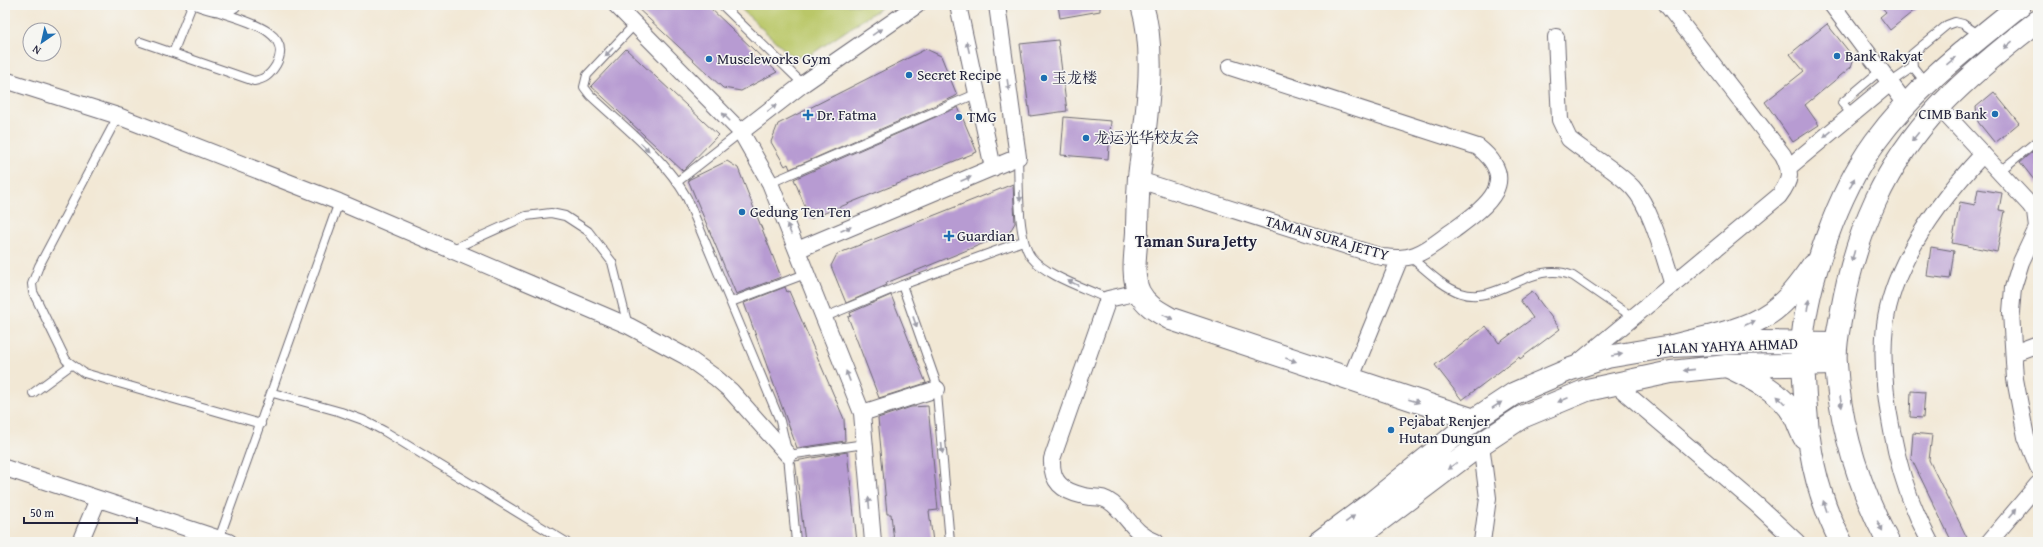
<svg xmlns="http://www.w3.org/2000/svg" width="2043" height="547" viewBox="0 0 2043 547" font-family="'Gentium Book Plus','Noto Serif SC',serif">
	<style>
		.green { fill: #bac768; stroke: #6e7452 }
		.building { fill: #b79bd2 }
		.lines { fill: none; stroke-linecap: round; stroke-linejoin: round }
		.lane-casing { stroke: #6b6771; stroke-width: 10 }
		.street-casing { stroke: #6b6771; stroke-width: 18 }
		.secondary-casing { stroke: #6b6771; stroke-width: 24 }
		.primary-casing { stroke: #6b6771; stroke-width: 24 }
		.highway-casing { stroke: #6b6771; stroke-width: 24 }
		.lane { stroke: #fff; stroke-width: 8 }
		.street { stroke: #fff; stroke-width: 16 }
		.secondary { stroke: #fff; stroke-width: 22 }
		.primary { stroke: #fff; stroke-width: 22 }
		.highway { stroke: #fff; stroke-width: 22 }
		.oneway { fill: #9c9ca7 }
		.poi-dot { fill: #1f6fb2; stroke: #f6f6f2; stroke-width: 1.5 }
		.labels { text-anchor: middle; stroke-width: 3; stroke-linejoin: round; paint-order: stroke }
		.poi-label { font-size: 15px; fill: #22223b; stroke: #f6f6f2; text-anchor: start }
		.street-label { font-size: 15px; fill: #22223b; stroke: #f6f6f2 }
		.neighbourhood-label { font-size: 16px; font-weight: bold; fill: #22223b; stroke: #f6f6f2 }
	</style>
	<rect width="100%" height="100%" fill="#f6f6f2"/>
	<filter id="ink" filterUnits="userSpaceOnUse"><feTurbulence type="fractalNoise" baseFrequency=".025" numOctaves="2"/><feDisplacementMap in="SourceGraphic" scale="8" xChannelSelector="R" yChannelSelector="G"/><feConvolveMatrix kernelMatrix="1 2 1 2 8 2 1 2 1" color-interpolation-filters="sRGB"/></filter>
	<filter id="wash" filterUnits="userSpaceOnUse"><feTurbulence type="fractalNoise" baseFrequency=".012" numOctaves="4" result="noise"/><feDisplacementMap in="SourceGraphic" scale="16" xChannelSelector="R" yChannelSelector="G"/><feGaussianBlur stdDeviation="0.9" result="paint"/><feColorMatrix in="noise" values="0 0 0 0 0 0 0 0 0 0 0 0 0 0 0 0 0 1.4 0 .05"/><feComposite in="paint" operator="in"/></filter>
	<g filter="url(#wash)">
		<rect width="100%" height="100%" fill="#f2e8d5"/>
		<path class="green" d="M737,5h148l-78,52 -17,-2z"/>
		<g id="blocks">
			<path class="building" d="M634,5h73l70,67 -36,19 -18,-3z
				M1058,5h42v6l-40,7z
				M1880,5h41l-31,25 -10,-13 6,-5z
				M1827,24l27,34 -3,9 -46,38 14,20 -26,17 -28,-40 39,-31 -14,-17z
				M1058,40l9,71 -37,5 -10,-72z
				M626,49l92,86 -35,36 -92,-85z
				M926,49l15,7 16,39 -3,2 -164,72 -2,-5 -3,2 -14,-24 7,-18z
				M1994,92l25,31 -24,20 -17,-21 -2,-15z
				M958,107l19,45 -167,67 -16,-40z
				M1064,117l47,4 -3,38 -47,-4z
				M2038,147v38l-18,-23z
				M727,161l11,7 43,109 -45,17 -48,-114z
				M1013,184l2,39 -6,10 -123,50 1,2 -41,18 -15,-37 6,-12z
				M1978,189l24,4 -3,17 6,1 -8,41 -45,-9 8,-41 15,3z
				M1931,247l23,4 -4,28 -23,-3z
				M785,287l2,5 2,-1 55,128 1,22 -48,7 -53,-145z
				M1532,291l28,38 -40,30 -1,-2 -57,43 -27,-35 51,-39 13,17 34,-25 -13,-18z
				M891,295l35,88 -47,15 -31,-81 3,-1 -1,-3z
				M1911,391l14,1 -2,26 -13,-1z
				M928,406l10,104 -9,1 4,31h-39l-3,-28h-4l-9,-96 33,-11z
				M1913,433l19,2 -3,25 40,82h-17l-41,-84z
				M847,452l10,90h-52l-10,-81z"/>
		</g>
	</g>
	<g filter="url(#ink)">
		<use href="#blocks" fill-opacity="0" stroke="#6b6771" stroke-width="1"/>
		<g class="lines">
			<defs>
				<path id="lane" d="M194,5c14,4 32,13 44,0
					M722,5l81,79
					M636,23l-49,52 -3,12 6,8c34,32 74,62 97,103l93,223 8,34 8,87
					M141,42l113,39c11,-2 16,-6 22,-16 19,-34 -34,-45 -57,-53
					M173,53l19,-48
					M1890,83l23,-16
					M1926,83l-13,-16 -1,-13 35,-29 8,-3 8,2 18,12
					M1852,114l-10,-11 39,-33
					M118,116l-79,150 -7,18 1,8 33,68 18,13 177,51
					M1018,157c1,24 -1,82 13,100 15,19 54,31 77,42
					M2000,171l38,-31
					M677,182l64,-50
					M770,183l208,-90
					M453,249l73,-33 25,-3 14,3 23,15 24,31 16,64
					M1409,256c15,12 33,31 52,37 37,13 71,-35 112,-17l61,42
					M902,285l34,97 14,160
					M731,302l77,-29
					M825,317l77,-32 121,-44
					M33,393l38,-28
					M273,393l68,19 22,8 21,11 182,111
					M788,455l77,-11
					M219,539l120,-337
					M1196,542h9"/>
				<path id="street" d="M616,5l125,127 29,51 92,230 11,129
					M958,5l35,163
					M1832,5l74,99
					M1556,37l4,83 9,19c21,17 46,30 64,49 19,21 31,70 40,97
					M5,80l113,36 221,86 290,124 56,30 31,22 15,13 57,64
					M1939,107l91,98 5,7 2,16 -16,34 -8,26 -2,24 4,67 11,58 12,30
					M741,132l62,-48 114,-79
					M1789,167l101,-84
					M1139,180l243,77c11,1 22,2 33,-2 14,-5 27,-17 39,-25 31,-23 68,-48 24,-83l-248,-80
					M797,250l221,-93 -21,-152
					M1139,292l-31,7 -56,160c-1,23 10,32 32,37 11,3 17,-2 29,8 16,14 21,30 43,38
					M2014,353l24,-9
					M1578,363l201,-167c12,-16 13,-23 4,-41l-116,-150
					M1350,380l50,-122
					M1614,383l142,121 41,38
					M862,413l75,-24
					M1481,444l7,54 -6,44
					M5,468l224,74
					M80,542l18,-43
					M1930,542c-19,-35 -31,-72 -38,-111 -7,-35 -11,-71 -7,-106 8,-63 56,-126 98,-171
					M1989,542l49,-58"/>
				<path id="secondary" d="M1142,5c16,52 3,119 -3,172 -1,19 -2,37 -2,55 -1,19 -6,43 2,60 7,14 20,20 32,27l303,101"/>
				<path id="primary" d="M1319,542l50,-37 105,-85 41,-27 56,-24 36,-12 65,-11 88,-4 76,1
					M1351,542l130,-98 41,-27 65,-27 84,-18 56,-6 109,-2"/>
				<path id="highway" d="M1672,346c35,-10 80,-15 108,-41 13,-11 23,-26 33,-40
					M1727,366c24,12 53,24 67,49 4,7 6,15 10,22
					M1841,542c-8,-16 -15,-32 -20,-49 -12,-36 -15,-77 -17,-114 -1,-12 -3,-25 -2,-37 6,-64 36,-149 73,-200 40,-55 93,-95 145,-137
					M1888,542c-29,-55 -48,-115 -52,-178 -2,-18 3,-36 6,-54 14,-78 43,-146 98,-204 30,-31 64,-59 98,-85"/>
			</defs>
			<use href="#lane" class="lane-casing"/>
			<use href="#street" class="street-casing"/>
			<use href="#secondary" class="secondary-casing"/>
			<use href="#primary" class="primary-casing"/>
			<use href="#highway" class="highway-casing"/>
			<use href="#lane" class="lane"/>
			<use href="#street" class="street"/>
			<use href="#secondary" class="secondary"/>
			<use href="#primary" class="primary"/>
			<use href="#highway" class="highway"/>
		</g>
		<defs><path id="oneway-solid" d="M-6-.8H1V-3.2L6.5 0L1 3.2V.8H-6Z"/></defs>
		<g class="oneway">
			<use href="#oneway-solid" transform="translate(877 32) rotate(-35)"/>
			<use href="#oneway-solid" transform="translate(2008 45) rotate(140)"/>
			<use href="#oneway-solid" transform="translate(968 47) rotate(-103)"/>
			<use href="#oneway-solid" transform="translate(609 52) rotate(133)"/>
			<use href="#oneway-solid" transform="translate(1951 61) rotate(-40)"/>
			<use href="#oneway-solid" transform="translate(1008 85) rotate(82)"/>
			<use href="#oneway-solid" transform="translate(772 108) rotate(-38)"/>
			<use href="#oneway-solid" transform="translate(726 117) rotate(-134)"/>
			<use href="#oneway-solid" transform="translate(1828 134) rotate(140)"/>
			<use href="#oneway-solid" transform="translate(1915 137) rotate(129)"/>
			<use href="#oneway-solid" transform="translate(645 147) rotate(43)"/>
			<use href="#oneway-solid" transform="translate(966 179) rotate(-23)"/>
			<use href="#oneway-solid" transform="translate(1852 183) rotate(-64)"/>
			<use href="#oneway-solid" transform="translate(1020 196) rotate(87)"/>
			<use href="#oneway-solid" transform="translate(789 229) rotate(-112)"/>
			<use href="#oneway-solid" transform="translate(846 229) rotate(-23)"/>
			<use href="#oneway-solid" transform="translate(1853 256) rotate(106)"/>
			<use href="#oneway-solid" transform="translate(1073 283) rotate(-156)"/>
			<use href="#oneway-solid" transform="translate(1808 305) rotate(-81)"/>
			<use href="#oneway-solid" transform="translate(1168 317) rotate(25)"/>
			<use href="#oneway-solid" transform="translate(915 322) rotate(70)"/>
			<use href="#oneway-solid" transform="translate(1750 323) rotate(-24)"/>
			<use href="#oneway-solid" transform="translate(1617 355) rotate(-9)"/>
			<use href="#oneway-solid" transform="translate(1291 360) rotate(19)"/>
			<use href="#oneway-solid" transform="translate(1689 370) rotate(174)"/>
			<use href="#oneway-solid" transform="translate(848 376) rotate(-111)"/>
			<use href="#oneway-solid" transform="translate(1563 400) rotate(157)"/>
			<use href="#oneway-solid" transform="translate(1781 400) rotate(-135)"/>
			<use href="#oneway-solid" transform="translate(1414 401) rotate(18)"/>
			<use href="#oneway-solid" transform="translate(1841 402) rotate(81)"/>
			<use href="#oneway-solid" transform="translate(1497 405) rotate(-33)"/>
			<use href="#oneway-solid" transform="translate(942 448) rotate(85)"/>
			<use href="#oneway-solid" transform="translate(1452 466) rotate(143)"/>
			<use href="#oneway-solid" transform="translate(869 503) rotate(-95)"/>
			<use href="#oneway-solid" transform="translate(1825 506) rotate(-109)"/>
			<use href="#oneway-solid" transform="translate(2013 513) rotate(-50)"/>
			<use href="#oneway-solid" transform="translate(1350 519) rotate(-36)"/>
			<use href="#oneway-solid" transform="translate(1880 526) rotate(62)"/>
		</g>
	</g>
	<g class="poi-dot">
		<circle cx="1837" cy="56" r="4"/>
		<circle cx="709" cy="59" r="4"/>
		<circle cx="909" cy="75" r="4"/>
		<circle cx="1044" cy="78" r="4"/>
		<circle cx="1995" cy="114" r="4"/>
		<path d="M806 109h4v4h4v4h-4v4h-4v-4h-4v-4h4z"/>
		<circle cx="959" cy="117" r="4"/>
		<circle cx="1086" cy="138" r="4"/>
		<circle cx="742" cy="212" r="4"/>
		<path d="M947 230h4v4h4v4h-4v4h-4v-4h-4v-4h4z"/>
		<circle cx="1391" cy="430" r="4"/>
	</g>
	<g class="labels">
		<g class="poi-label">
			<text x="1845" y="61">Bank Rakyat</text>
			<text x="717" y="64">Muscleworks Gym</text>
			<text x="917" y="80">Secret Recipe</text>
			<text x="1052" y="83">玉龙楼</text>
			<text x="1987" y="119" text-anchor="end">CIMB Bank</text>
			<text x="817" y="120">Dr. Fatma</text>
			<text x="967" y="122">TMG</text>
			<text x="1094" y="143">龙运光华校友会</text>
			<text x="750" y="217">Gedung Ten Ten</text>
			<text x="957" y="241">Guardian</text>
			<text x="1399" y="426">Pejabat Renjer<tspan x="1399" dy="17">Hutan Dungun</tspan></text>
		</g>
		<g class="street-label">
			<text transform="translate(1327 238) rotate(16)" y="5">TAMAN SURA JETTY</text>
			<text transform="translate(1728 346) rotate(-2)" y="5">JALAN YAHYA AHMAD</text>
		</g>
		<g class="neighbourhood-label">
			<text x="1196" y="247">Taman Sura Jetty</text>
		</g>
	</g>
	<rect width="2043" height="547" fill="none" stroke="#f6f6f2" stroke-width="20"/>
	<g transform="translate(42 42) rotate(214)"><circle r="19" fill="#f6f6f2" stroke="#a1a1a9"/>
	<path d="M0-3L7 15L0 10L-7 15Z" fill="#1f6fb2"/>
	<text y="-6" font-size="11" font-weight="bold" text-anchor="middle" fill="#22223b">N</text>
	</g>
	<path d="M24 517v6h113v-6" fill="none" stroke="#22223b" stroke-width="2"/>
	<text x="30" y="517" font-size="12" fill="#22223b" stroke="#f6f6f2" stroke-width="3" paint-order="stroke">50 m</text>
</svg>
